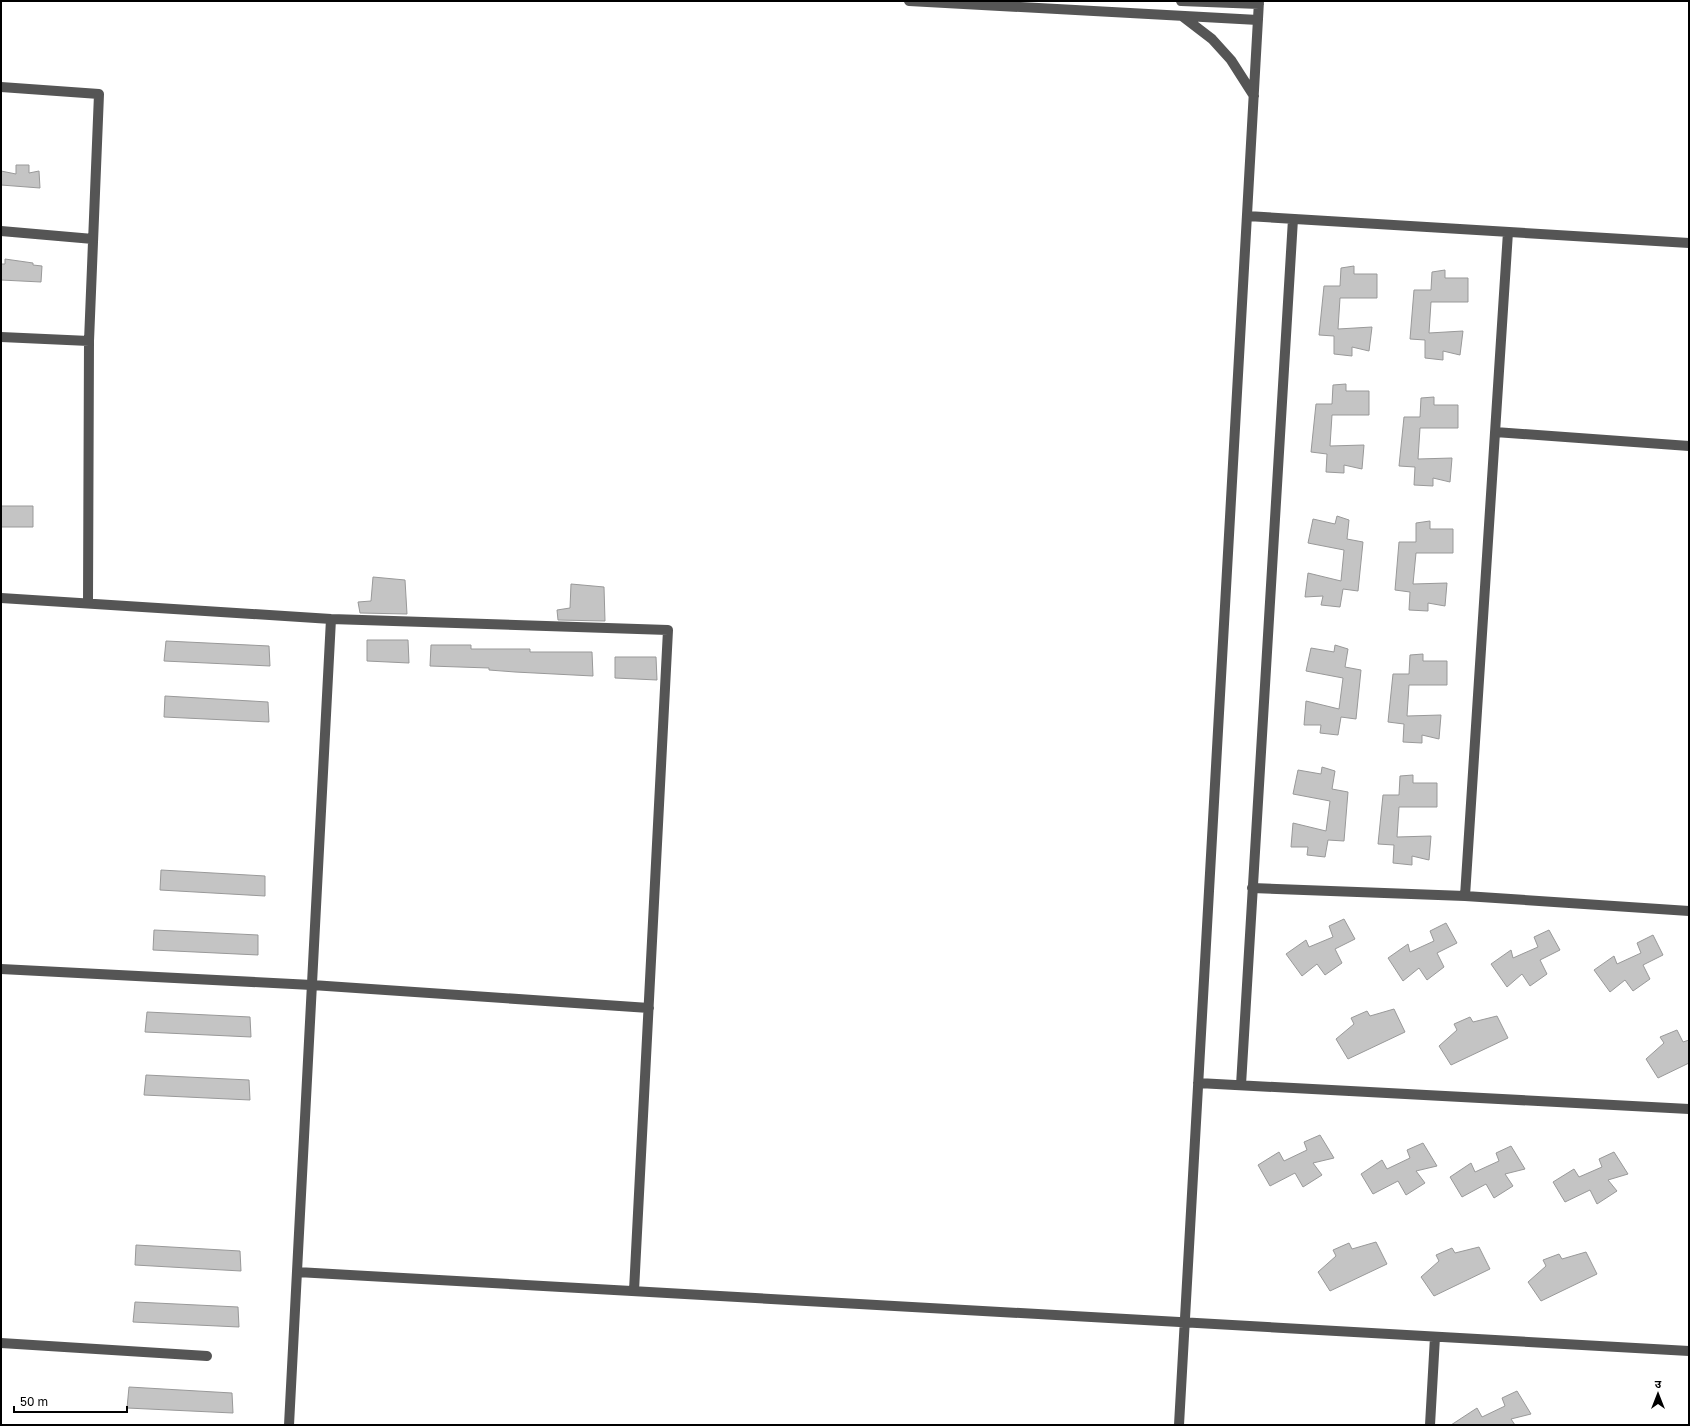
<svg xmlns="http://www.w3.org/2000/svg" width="1690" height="1426" viewBox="0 0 1690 1426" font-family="'Golos Text','Noto Sans Devanagari',sans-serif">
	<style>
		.building { fill: #c4c4c4; stroke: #999 }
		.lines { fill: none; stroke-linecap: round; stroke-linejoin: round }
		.minor { stroke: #555; stroke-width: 10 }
	</style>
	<rect width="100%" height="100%" fill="#fff"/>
	<path class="building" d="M16,165h13v8l10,-2 1,17 -39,-3v-14l15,3z
		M5,259l28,4v2l9,1 -1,16 -40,-2v-16h4z
		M1354,266v8h23v24h-37l-2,31 34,-2 -3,24 -17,-4v9l-18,-2v-18l-15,-1 5,-49h16l1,-18z
		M1445,270v8h23v24h-37l-2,31 34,-2 -3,24 -17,-4v9l-18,-2v-18l-15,-1 4,-49h17l1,-18z
		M1346,384v7h23v24h-37l-2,31 34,-1 -2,24 -18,-4v8l-18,-1 1,-18 -16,-2 5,-48h16l1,-19z
		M1434,397v8h24v23h-38l-2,31 34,-1 -2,24 -17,-4v8l-19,-1 1,-18 -16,-1 5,-49h16l1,-19z
		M1,506h32v21h-32z
		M1337,516l12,4 -2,19 16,3 -5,49 -15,-2 -3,18 -19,-2 2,-9 -18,1 3,-24 33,8 3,-31 -36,-7 5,-24 22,5z
		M1430,521v8h23v24h-37l-3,31 34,-1 -2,23 -17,-3v8l-19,-1 1,-18 -15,-2 4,-48h17v-19z
		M373,577l32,3 2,34 -47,-1 -2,-11 13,-1z
		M571,584l33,3 1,34 -47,-1 -1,-10 13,-2z
		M367,640h41l1,23 -42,-2z
		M166,641l103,5 1,20 -106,-5z
		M431,645h40v4h59v3h62l1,24 -78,-4 -26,-2v-2l-59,-2z
		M1335,645l13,4 -3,18 16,3 -5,49 -15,-2 -3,18 -18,-2 1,-8h-17l2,-24 33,8 4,-31 -37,-7 5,-23 23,4z
		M1423,654v7h24v24h-38l-2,31 34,-1 -2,24 -17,-4v8l-19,-1 1,-18 -16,-2 5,-48h16l1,-19z
		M615,657h41l1,23 -42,-2z
		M165,696l103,6 1,20 -105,-5z
		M1322,767l13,4 -3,18 16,3 -4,49 -16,-1 -3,17 -18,-2 1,-8h-17l2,-24 33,8 4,-30 -37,-7 5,-24 23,4z
		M1413,775v8h24v24h-38l-2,30 34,-1 -2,24 -17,-4v9l-19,-2 1,-18 -16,-1 5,-49h16l1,-19z
		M161,870l104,6v20l-105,-6z
		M1344,919l11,20 -20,10 7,14 -17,12 -8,-11 -15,12 -16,-22 20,-14 3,7 24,-10 -4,-11z
		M1446,923l11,20 -20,10 7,14 -17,13 -8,-12 -16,13 -15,-23 20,-14 2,8 24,-11 -4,-10z
		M154,930l104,5v20l-105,-5z
		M1549,930l11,20 -20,10 7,14 -17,12 -8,-12 -15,13 -16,-23 20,-14 2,8 25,-11 -4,-10z
		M1653,935l10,20 -20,10 7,14 -17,12 -8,-11 -15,12 -16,-22 20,-14 3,8 24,-11 -4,-10z
		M1394,1009l11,23 -57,27 -12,-20 18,-15 -3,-6 16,-7 3,5z
		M147,1012l103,5 1,20 -106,-5z
		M1497,1016l11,22 -57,27 -12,-19 18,-16 -3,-6 16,-7 3,5z
		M1677,1030l6,12 6,-2v23l-31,15 -12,-19 18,-16 -4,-6z
		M146,1075l103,5 1,20 -106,-5z
		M1320,1135l14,23 -21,5 9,12 -19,12 -8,-14 -25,13 -12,-21 21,-13 5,9 23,-11 -3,-8z
		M1423,1143l14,23 -21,5 9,12 -19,12 -8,-14 -25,13 -12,-20 21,-14 5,9 23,-11 -3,-8z
		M1511,1146l14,23 -20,5 8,12 -19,12 -8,-14 -24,13 -12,-20 21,-14 4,9 24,-11 -3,-8z
		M1614,1152l14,22 -20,6 9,11 -20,13 -7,-14 -25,12 -12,-20 21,-13 5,8 23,-10 -3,-8z
		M1376,1242l11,22 -57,27 -12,-19 18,-16 -3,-6 16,-7 3,6z
		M136,1245l104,6 1,20 -106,-6z
		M1479,1247l11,22 -56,27 -13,-19 18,-16 -3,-6 16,-7 3,5z
		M1586,1252l11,22 -56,27 -13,-19 18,-16 -3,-6 16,-6 3,5z
		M135,1302l103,5 1,20 -106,-5z
		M129,1387l103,6 1,20 -106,-5z
		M1517,1391l14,23 -20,5 4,6h-64l26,-17 5,9 23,-11 -3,-8z"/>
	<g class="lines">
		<path class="minor" d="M909,1l349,19
			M1181,1l78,3
			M1182,16l30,23 19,21 23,36
			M1,87l98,7 -10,247 -1,262
			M1247,216l442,27
			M1,231l92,8
			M1,337l88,4
			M1495,432l194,14
			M1,598l330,21 337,11 -34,661
			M1252,888l213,8 224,15
			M1465,896l43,-664
			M1,969l311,16 337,23
			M1198,1083l491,26
			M1241,1085l52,-866
			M297,1272l1392,79
			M1,1343l206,13
			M289,1425l42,-806
			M1179,1425l80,-1424
			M1430,1425l5,-88"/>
	</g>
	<rect width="1690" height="1426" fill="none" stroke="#000000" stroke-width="4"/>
	<g transform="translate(1658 1394)" stroke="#ffffff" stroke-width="3" paint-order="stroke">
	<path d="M0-3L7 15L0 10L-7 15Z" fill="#000000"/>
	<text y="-6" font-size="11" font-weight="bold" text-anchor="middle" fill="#000000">उ</text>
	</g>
	<path d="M14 1406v6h113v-6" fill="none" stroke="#000000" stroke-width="2"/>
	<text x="20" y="1406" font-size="12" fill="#000000" stroke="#ffffff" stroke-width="3" paint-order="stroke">50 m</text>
</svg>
